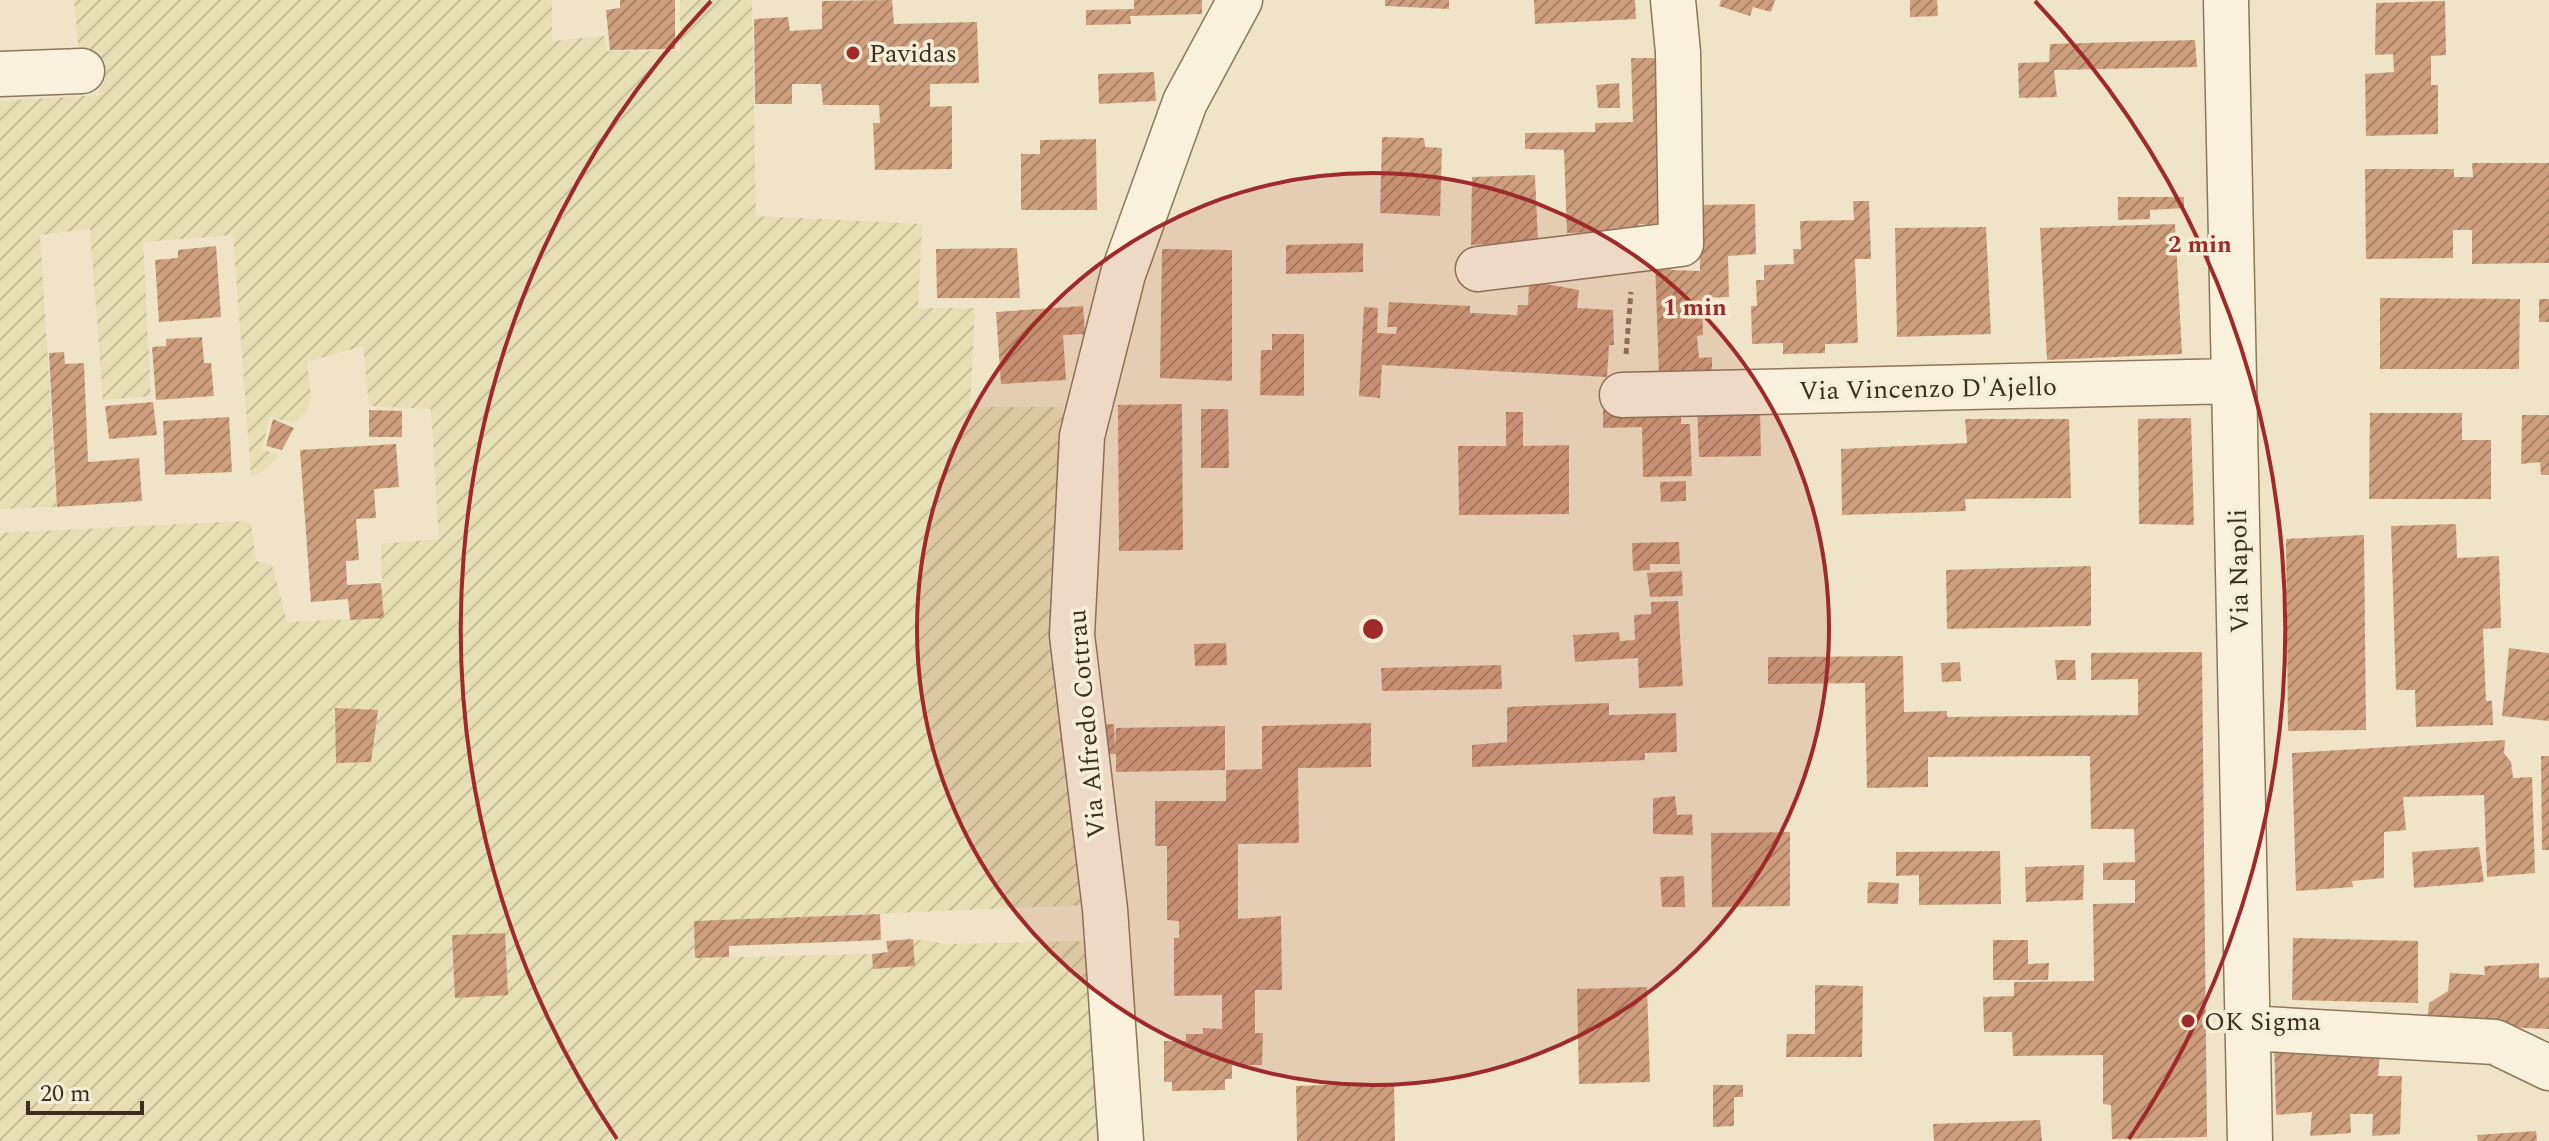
<svg xmlns="http://www.w3.org/2000/svg" width="2549" height="1141" viewBox="0 0 2549 1141" font-family="Spectral,serif">
	<style>
		.farmland { fill: url(#farmland-furrows) }
		.building { fill: url(#building-hatch) }
		.lines { fill: none; stroke-linecap: round; stroke-linejoin: round }
		.minor-casing { stroke: #8d765c; stroke-width: 47 }
		.path { stroke: #8d765c; stroke-width: 5; stroke-dasharray: 6 4; stroke-linecap: butt }
		.minor { stroke: #faf1dc; stroke-width: 44 }
		.ring { fill: none; stroke: #9e2a2b; stroke-width: 4 }
		.poi-dot { fill: #9e2a2b; stroke: #f7eed8; stroke-width: 3 }
		.labels { text-anchor: middle; stroke-width: 7; stroke-linejoin: round; paint-order: stroke }
		.poi-label { font-size: 26px; fill: #3d2e20; stroke: #f7eed8; text-anchor: start }
		.street-label { font-size: 26px; fill: #3d2e20; stroke: #f7eed8 }
		.centre { fill: #9e2a2b; stroke: #f7eed8; stroke-width: 4 }
		.ring-label { font-size: 24px; text-anchor: middle; font-weight: bold; fill: #9e2a2b; stroke: #f7eed8; stroke-width: 7; stroke-linejoin: round; paint-order: stroke }
	</style>
	<defs>
		<pattern id="farmland-furrows" width="10" height="10" patternUnits="userSpaceOnUse" patternTransform="scale(2)"><rect width="10" height="10" fill="#e6deb5"/><path d="M-1 1l2-2M0 10L10 0M9 11l2-2" fill="none" stroke="#c6bf9b"/></pattern>
		<pattern id="building-hatch" width="6" height="6" patternUnits="userSpaceOnUse" patternTransform="scale(2)"><rect width="6" height="6" fill="#cf9f7d"/><path d="M-1 1l2-2M0 6l6-6M5 7l2-2" fill="none" stroke="#a98266"/></pattern>
	</defs>
	<rect width="100%" height="100%" fill="#f0e4c8"/>
	<path class="farmland" d="M74,0h478v41l52,-5 3,15h73v-51h72l4,216 166,8 -4,84h57l-5,99h93l-4,184 30,314 -394,16 1,37 176,-4 2,15 41,-3 -2,-27 34,5 144,-3 16,200h-1107v-608l243,-12 8,3 5,37 16,4 15,57 96,-4 -2,-74 58,-5 -8,-130 -62,-3 -6,-60 -56,16 4,35 -4,14 -13,12 -24,-6 -8,32 17,7 -19,18 -9,2 -18,-241 -90,7 8,154 -48,4 -13,-171 -50,6 17,272 -57,2v-408l99,-6 -4,-45 -16,1z"/>
	<path class="building" d="M620,0h55v49l-65,1 -4,-40 14,-2z
		M892,0l2,24 83,-2 2,61 -49,1v23l22,-1v63l-77,1 -2,-47h7l-1,-18h-56l-2,-21h-29v20h-37l-1,-85 34,-2 2,14 32,-2v-28z
		M1134,0h68v14l-72,2 1,8 -45,1v-15l48,-1z
		M1385,0h64v9l-64,-3z
		M1534,0h101l1,19 -101,5z
		M1721,0h54l-4,12 -18,-5 -3,9 -31,-10z
		M1910,0h27l1,16 -28,1z
		M2445,1l1,54 -15,1v29h7v49l-72,2 -1,-62 29,-2 -1,-18 -18,1 1,-52z
		M2195,40l2,27 -143,3 3,27 -38,1 -1,-35 31,-1 1,-18z
		M1631,58h34l5,169 -31,-3v7l-72,2 -3,-83 -39,-1v-16l70,-1v-9l38,-1z
		M1154,72l2,29 -57,3 -1,-30z
		M1619,83l1,25h-22l-2,-23z
		M1382,137l42,1 1,9 17,1 -2,68 -60,-3z
		M1096,139l1,71h-76v-56h19v-14z
		M2472,163h77v100l-77,1v-34h-19v28l-87,1 -1,-90h89v8h19z
		M1535,175l3,67 -67,3 1,-68z
		M2118,197h66v11l-34,2v9l-32,1z
		M1853,201h16l2,58h-16l3,84 -33,1v9l-42,1v-11l-31,1 -1,-38h6l-1,-26h8v-15l30,-1 -1,-15h8l-1,-28 54,-1z
		M1755,204l1,50 -28,2 1,41 -27,1 1,37 -6,1 2,22 13,-1v21h-53l-4,-119h16v11l29,1 -1,-66z
		M2175,224l7,130 -135,6 -7,-132z
		M1986,227l5,107 -94,3 -2,-109z
		M1363,243v29l-77,2v-29z
		M216,246l5,71 -62,5 -4,-62 23,-2v-8z
		M1017,248l3,50h-83l-1,-49z
		M1162,249l70,1v131l-72,-3z
		M1529,281l50,9 -2,18 36,2 1,35h-5l-2,32 -225,-12 -2,33 -21,-2 5,-89 14,1 -1,25 19,1 1,-7h-10l2,-25 81,4v7l47,2 1,-10h10z
		M2380,298l140,1 -1,70h-139z
		M2539,299h10v23h-10z
		M1083,306l2,28 -22,1 3,45 -65,4 -5,-72z
		M1272,334h32v62l-44,-1 1,-45h11z
		M202,337l2,26h7l3,33 -58,4 -4,-53 14,-1v-7z
		M64,352l1,12 19,-1 4,99 51,-4 3,43 -85,6 -8,-154z
		M153,402l4,33 -48,4 -4,-33z
		M1182,404l1,146 -64,1 -1,-146z
		M1697,407l63,1 1,48 -62,1z
		M1681,408v16h9l2,52 -49,1 -1,-50 -39,1v-18z
		M1201,409h27l1,59h-28z
		M369,410l33,1v26h-33z
		M1506,412h17v34l46,-1v69l-110,1 -1,-69h48z
		M2370,413h92v27h29v59h-122z
		M2522,415h27v60h-8l-1,-13 -19,2z
		M229,417l3,55 -67,3 -2,-54z
		M2191,418l3,107 -55,-1 -1,-105z
		M273,419l21,9 -12,22 -16,-4z
		M1965,419h104l2,79 -106,1 1,12 -124,4 -1,-66 126,-6z
		M396,444l3,43 -25,2 2,29 -20,1 3,41 -13,1 1,24 34,-2 3,35 -34,2 -2,-21 -37,3 -11,-152z
		M1686,481v20l-25,1 -1,-20z
		M2456,524l1,34 42,-2 2,72 -18,1 3,72h6l1,24 -77,2 -1,-37h-19l-5,-164z
		M2364,535l2,195 -78,1 -2,-192z
		M1679,542l1,22h-30v6l-17,1 -1,-28z
		M2091,566v60l-144,3 -1,-59z
		M1682,571l1,25 -33,1 -3,-24z
		M1678,601l5,85 -44,2 -1,-30 -63,4 -2,-27 46,-3 1,9 15,-1 -1,-25 17,-1v-12z
		M1226,643l1,22 -32,1 -1,-22z
		M2509,648l40,5v68l-47,-5z
		M2202,652l5,485 -95,2 -1,-34 -8,-1v-49l-90,1 -1,-24h-28l-1,-35 31,-1v-14l80,-1 -1,-77 42,-1v-23h-32v-17l32,-1 -1,-33h-43l-1,-73 -162,1v30l-61,1 -2,-105 -97,1v-27l135,-1 1,56 43,-1v6l191,-2v-36l-47,1v-27z
		M2055,660h20l1,20h-19z
		M1960,662l1,19 -19,1 -1,-19z
		M1501,665l1,24 -120,2 -1,-23z
		M1609,703v12l67,-2 1,39 -32,1v7l-173,7v-22l35,-3v-35z
		M335,708l43,2 -7,52 -35,1z
		M1371,723v44l-73,1 1,75 -61,1v75l43,-3 1,74h-27v43h8l-1,32h-30v14h-7v11l-53,1v-9h-8v-41h22v-7h17v-6l19,1v-34l-48,1v-58h5v-17l-12,-1v-74h-12v-45h71v-31l36,-1v-43z
		M1114,724l1,24 1,-20 109,-2v44l-109,2v-18h-22l-1,-29z
		M2505,740l-1,13 7,9 2,16 19,-1 3,96 -48,4 -3,-82 -81,2 3,33 -22,2v46l-32,3 1,6 -57,4 -4,-138z
		M2541,756h8v94h-7z
		M1675,796l2,19 15,-1 1,21 -40,-1v-36z
		M1790,832v74l-78,1 -1,-74z
		M2479,847l5,35 -70,6 -2,-36z
		M2000,851l1,53 -82,1v-30l-23,1v-24z
		M2084,865l-1,35 -57,2 -1,-35z
		M1684,876l1,31h-23l-2,-30z
		M1868,882l31,1 -1,21 -31,-1z
		M880,914l1,26 -152,6v11l-34,1 -1,-37z
		M505,933l3,62 -53,3 -3,-63z
		M2293,938l125,3v62l-126,-3z
		M913,939l2,27 -42,3 -1,-15 16,-2 -2,-11z
		M1993,940h35v24l21,-1 -1,17h-55z
		M2539,963v15l10,-1v52l-122,-6 2,-20 19,-12 2,-18 35,2 -1,-9z
		M1815,985l48,1 -1,71h-76l1,-23h28z
		M1647,987l3,95 -71,2 -2,-95z
		M2274,1039l107,4 -3,33h24l-2,58 -28,2 1,-22h-23l1,19 -41,3 2,-24 -36,3z
		M1394,1083l1,58h-98l-1,-55z
		M1713,1085h30v12h-9v29l-21,1z
		M2040,1120l2,21h-108l-1,-17z
		M2536,1131l1,10h-59l-1,-6z"/>
	<g class="lines">
		<defs>
			<path id="minor" d="M2226,0l24,1141
				M0,74l82,-3
				M1478,269l203,-25 -3,-192 -5,-52
				M1622,395l612,-14
				M2247,1028l248,14 54,26
				M1121,1141l-16,-232 -33,-274 10,-199 41,-162 62,-172 55,-102"/>
		</defs>
		<use href="#minor" class="minor-casing"/>
		<path class="path" d="M1626,354l5,-62"/>
		<use href="#minor" class="minor"/>
	</g>
	<circle cx="1373" cy="629" r="456" fill="#9e2a2b" fill-opacity=".12"/>
	<g class="ring">
		<circle cx="1373" cy="629" r="456"/>
		<path d="M617 1139A912 912 0 0 1 711 1M2035 1A912 912 0 0 1 2129 1139"/>
	</g>
	<g class="poi-dot">
		<circle cx="853" cy="53" r="8"/>
		<circle cx="2188" cy="1021" r="8"/>
	</g>
	<g class="labels">
		<g class="poi-label">
			<text x="869" y="62">Pavidas</text>
			<text x="2204" y="1030">OK Sigma</text>
		</g>
		<g class="street-label">
			<text transform="translate(1928 388) rotate(-1)" y="9">Via Vincenzo D'Ajello</text>
			<text transform="translate(2238 571) rotate(-91)" y="9">Via Napoli</text>
			<text transform="translate(1086 724) rotate(-95)" y="9">Via Alfredo Cottrau</text>
		</g>
	</g>
	<circle cx="1373" cy="629" r="12" class="centre"/>
	<g class="ring-label">
		<text x="2200" y="252">2 min</text>
		<text x="1695" y="315">1 min</text>
	</g>
	<path d="M28 1101v12h114v-12" fill="none" stroke="#3d2e20" stroke-width="4"/>
	<text x="40" y="1101" font-size="24" fill="#3d2e20" stroke="#f7eed8" stroke-width="6" paint-order="stroke">20 m</text>
</svg>
